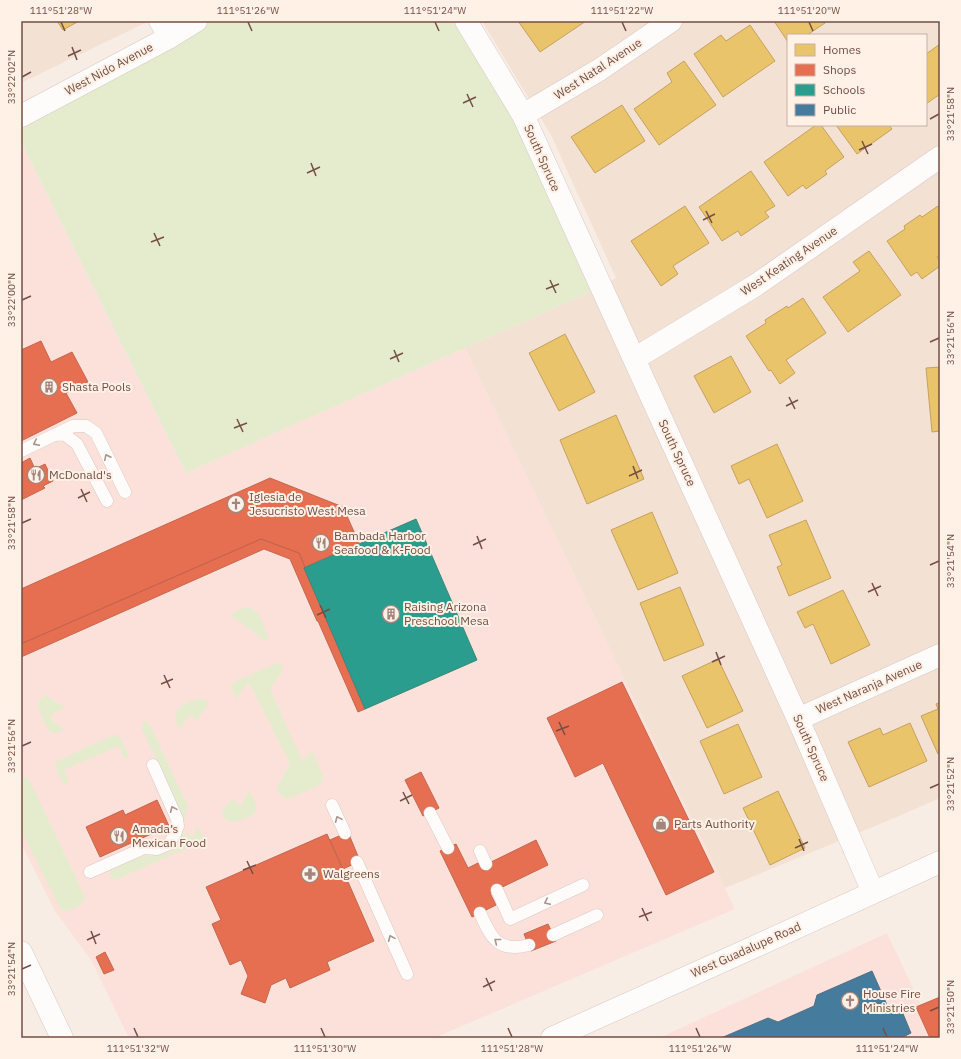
<svg xmlns="http://www.w3.org/2000/svg" width="961" height="1059" viewBox="0 0 961 1059" font-family="'IBM Plex Sans',sans-serif">
	<style>
		.residential { fill: #f3e1d4; fill-rule: evenodd }
		.commercial { fill: #fbe1da }
		.green { fill: #e5ecce }
		.homes { fill: #e9c46a; stroke: #c6a15f }
		.shops { fill: #e76f51; stroke: #c5654d }
		.schools { fill: #2a9d8f; stroke: #408579 }
		.public { fill: #457b9d; stroke: #536e83 }
		.lines { fill: none; stroke-linecap: round; stroke-linejoin: round }
		.service-casing { stroke: #d8c9c4; stroke-width: 13 }
		.minor-casing { stroke: #d8c9c4; stroke-width: 23 }
		.secondary-casing { stroke: #d7c8c2; stroke-width: 23 }
		.service { stroke: #fefcfb; stroke-width: 12 }
		.minor { stroke: #fefcfb; stroke-width: 22 }
		.secondary { stroke: #fefcfb; stroke-width: 22 }
		.oneway { stroke: #ac948e }
		.ticks { fill: none; stroke: #754e45; stroke-width: 1.5 }
		.labels { text-anchor: middle; stroke-width: 4; stroke-linejoin: round; paint-order: stroke }
		.street-label { font-size: 12px; fill: #754e45; stroke: #fff1e6 }
		.poi-label { font-size: 12px; fill: #754e45; stroke: #fff1e6; text-anchor: start }
		.neatline { fill: none; stroke: #754e45; stroke-width: 1.5 }
		.ticks-label { font-size: 10px; text-anchor: middle; fill: #754e45 }
	</style>
	<rect width="100%" height="100%" fill="#f7ede5"/>
	<path class="residential" d="M21,21h128l-128,62z
		M482,21h458v777l-48,21 -167,69 -260,-540 136,-61 15,-9 -65,-143zM788,35h138v90h-138z"/>
	<path class="commercial" d="M21,140l5,12 160,321 279,-125 270,561 -301,129h-305l-38,-78 -36,-49 -34,-68z
		M887,933l34,72 -5,3 14,30h-271z"/>
	<path class="green" d="M196,21h270l135,266 -415,186 -160,-321 -5,-12v-24z
		M243,608c17,-2 20,16 25,29v3l-3,1 -34,-26v-1l1,-1z
		M277,663l5,2 1,6 -13,18 33,73 7,-9 3,-1 10,24v4l-5,6 -28,12c-7,1 -10,-3 -14,-9l14,-25 -41,-82 -13,17 -5,-13 3,-4z
		M46,695l1,1 18,12 -10,4 -5,7 14,10c-11,9 -17,1 -21,-9 -3,-6 -7,-14 -3,-21 2,-2 4,-3 6,-4z
		M196,699c4,0 8,0 12,3v3l-11,15 -8,-5 -8,13 -2,1c-8,-18 0,-25 17,-30z
		M143,722h4l3,3 38,81 -4,15 -42,-92v-6z
		M114,735h5l1,2 9,20 -1,2h-3l-6,-13 -55,24 5,12 -1,2 -2,1c-6,-3 -9,-14 -11,-21l2,-3z
		M21,777l6,1 3,3 55,116c-2,9 -13,13 -21,15l-1,-3 -2,1 -40,-80z
		M248,792h1c5,4 9,15 6,21 -9,6 -30,17 -33,-1l10,-14 8,8z
		M197,826l6,11v2l-2,3 -84,37 -2,1 -4,-2 -1,-6 3,-3c8,-4 17,-9 26,-11 12,-4 31,0 38,-13 2,-3 3,-8 5,-12l12,3z"/>
	<path class="homes" d="M57,21h22l-16,9z
		M518,21h68l-46,31z
		M774,21h49l2,2 -18,12h-19v7z
		M750,25l25,36 -52,36 -29,-43 27,-19 5,6z
		M940,44v50l-14,10v-50z
		M684,61l32,44 -57,40 -25,-36 38,-27 -5,-9z
		M622,105l23,36 -50,32 -24,-36z
		M816,125h5l23,32 -19,14 2,3 -21,15 -3,-4 -15,11 -24,-34z
		M836,125h53l3,4 -35,25z
		M751,171l24,35 -10,6 4,5 -28,19 -3,-5 -16,10 -23,-34z
		M685,206l24,37 -36,23 5,8 -17,12 -30,-45z
		M938,206l2,2v48l-3,1 3,4v5l-18,13 -5,-7 -6,4 -24,-35 18,-12 -1,-3 16,-11 2,2z
		M869,251l32,44 -53,37 -25,-35 37,-26 -7,-9z
		M803,298l23,35 -40,27 9,13 -15,11 -9,-14 -2,1 -23,-35 20,-13 -1,-3 22,-14 1,2z
		M565,334l30,58 -36,19 -30,-58z
		M731,356l20,36 -37,21 -20,-37z
		M940,367v64l-8,1 -6,-64z
		M616,415l28,64 -57,25 -27,-64z
		M777,444l26,57 -36,17 -18,-39 -10,5 -8,-18z
		M652,512l26,61 -40,17 -27,-60z
		M806,520l25,58 -42,18 -12,-29 5,-2 -13,-30z
		M680,587l24,58 -40,16 -24,-58z
		M843,590l27,55 -39,19 -18,-40 -8,4 -8,-16z
		M718,659l25,52 -36,17 -25,-52z
		M940,702v51l-2,1 -17,-38 17,-7 -2,-5z
		M910,723l17,38 -58,26 -21,-45 32,-14 3,7z
		M738,724l24,53 -38,17 -24,-53z
		M778,791l27,57 -35,17 -27,-57z"/>
	<path class="shops" d="M41,341l10,21 21,-10 16,30 -22,11 11,20 -56,28v-91z
		M30,458l5,11 10,-5 8,17 -10,5 2,2 -24,12v-37z
		M270,478l73,29 16,36 -54,24 -6,-14 -38,-14 -238,104 -2,-5v-49z
		M261,539l38,14 6,14 -1,1 61,141 -7,3 -40,-91h-1l-27,-62 -26,-10 -243,108v-19l2,5z
		M622,682l92,190 -48,23 -63,-132 -28,14 -28,-59z
		M421,772l18,36 -16,8 -18,-36z
		M157,800l12,26 -69,31 -14,-30 37,-17 2,5z
		M348,832l12,29 -17,8 -13,-29z
		M327,834l47,107 -47,21 3,8 -40,18 -4,-10 -15,7 -6,18 -24,-9 7,-18 -7,-16 -11,5 -18,-41 9,-4 -15,-33z
		M536,840l12,25 -58,28 6,12 -24,12 -32,-66 16,-7 12,24 10,-5 3,4z
		M548,924l8,17 -25,10 -7,-17z
		M105,952l9,18 -10,4 -8,-17z
		M940,997v41h-10l-14,-31z"/>
	<path class="schools" d="M416,519l61,141 -112,49 -61,-141z"/>
	<path class="public" d="M872,971l19,43 10,-5 10,24 -10,5h-180l47,-20 10,4 36,-16 3,-11z"/>
	<g class="lines">
		<defs>
			<path id="service" d="M55,435l9,-1 13,10 30,57
				M21,451l52,-25h13l10,7 29,59
				M332,805l13,28
				M430,813l18,35
				M480,851l6,13
				M357,862l50,112
				M90,872l54,-24 13,1 12,-5 6,-10 3,-8 -1,-7 -24,-54
				M497,890l13,29 73,-34
				M480,913c11,25 18,40 49,32
				M553,935l44,-20"/>
			<path id="minor" d="M160,21l10,16
				M466,21l57,94 275,604 75,173
				M523,115l76,-45 72,-49
				M21,116l149,-79 26,-16
				M634,359l122,-74 184,-128
				M798,719l142,-64"/>
			<path id="secondary" d="M21,952l41,86
				M552,1038l202,-91 186,-85"/>
		</defs>
		<use href="#service" class="service-casing"/>
		<use href="#minor" class="minor-casing"/>
		<use href="#secondary" class="secondary-casing"/>
		<use href="#service" class="service"/>
		<use href="#minor" class="minor"/>
		<use href="#secondary" class="secondary"/>
	</g>
	<defs><path id="oneway-chevron" d="M-2-3.5L2.5 0L-2 3.5" fill="none" stroke-width="1.6" stroke-linecap="round" stroke-linejoin="round"/></defs>
	<g class="oneway">
		<use href="#oneway-chevron" transform="translate(36 443) rotate(154)"/>
		<use href="#oneway-chevron" transform="translate(107 457) rotate(-116)"/>
		<use href="#oneway-chevron" transform="translate(173 809) rotate(-114)"/>
		<use href="#oneway-chevron" transform="translate(338 819) rotate(-114)"/>
		<use href="#oneway-chevron" transform="translate(547 902) rotate(155)"/>
		<use href="#oneway-chevron" transform="translate(391 938) rotate(-114)"/>
		<use href="#oneway-chevron" transform="translate(497 941) rotate(-142)"/>
	</g>
	<path class="ticks" d="M61,22l4,9M248,22l4,9M435,22l4,9M622,22l4,9M809,22l4,9M72,47l5,13M68,56l13,-6M22,77l9,-5M467,94l6,13M463,103l13,-6M930,119l9,-5M862,141l6,13M859,150l13,-6M311,163l5,13M307,173l13,-6M706,211l6,12M703,220l12,-6M154,233l6,13M151,242l13,-5M550,280l6,13M546,289l13,-5M22,300l9,-4M930,342l9,-4M394,350l5,12M390,359l13,-6M789,397l6,12M786,406l12,-6M237,419l6,13M234,428l13,-5M633,466l5,13M629,476l13,-6M81,489l6,13M78,498l12,-6M22,523l9,-4M477,536l5,13M473,545l13,-6M930,565l9,-4M872,583l6,13M868,592l13,-6M320,605l6,13M317,615l13,-6M716,652l5,13M712,662l13,-6M164,675l6,13M161,684l12,-5M559,722l6,13M556,731l13,-5M22,746l9,-4M930,788l9,-4M403,792l6,12M400,801l12,-6M799,839l5,12M795,848l13,-6M247,861l6,13M243,870l13,-5M642,908l6,13M639,917l13,-5M91,931l5,13M87,940l13,-6M22,969l9,-4M486,978l6,13M483,987l12,-6M930,1011l9,-4M134,1028l4,9M321,1028l4,9M508,1028l4,9M696,1028l4,9M883,1028l4,9"/>
	<defs>
		<symbol id="building-ring" viewBox="-11 -11 22 22"><circle r="9.5" fill="#fff1e6" stroke="#a2867d" stroke-width="1.5"/><path d="M-4-6H4V6H1V3H-1V6H-4ZM-2.5-4.3h1.7v1.8h-1.7ZM.8-4.3h1.7v1.8H.8ZM-2.5-1h1.7V.8h-1.7ZM.8-1h1.7V.8H.8Z" fill="#a2867d"/></symbol>
		<symbol id="restaurant-ring" viewBox="-11 -11 22 22"><circle r="9.5" fill="#fff1e6" stroke="#a2867d" stroke-width="1.5"/><path d="M-5-6h1v4h1v-4h1v4h1v-4h1v5L-1.5 .5V6h-2V.5L-5-1ZM5-6V6H3V1.5H1.5Q1.5-4 5-6Z" fill="#a2867d"/></symbol>
		<symbol id="church-ring" viewBox="-11 -11 22 22"><circle r="9.5" fill="#fff1e6" stroke="#a2867d" stroke-width="1.5"/><path d="M-1.2-6h2.4v3.5h3.3v2.4h-3.3V6h-2.4V-.1h-3.3v-2.4h3.3Z" fill="#a2867d"/></symbol>
		<symbol id="shop-ring" viewBox="-11 -11 22 22"><circle r="9.5" fill="#fff1e6" stroke="#a2867d" stroke-width="1.5"/><path d="M-5-2.5h2.3a2.7 3.5 0 0 1 5.4 0H5L5.5 6h-11ZM-1.5-2.5h3a1.5 2.3 0 0 0-3 0Z" fill="#a2867d"/></symbol>
		<symbol id="pharmacy-ring" viewBox="-11 -11 22 22"><circle r="9.5" fill="#fff1e6" stroke="#a2867d" stroke-width="1.5"/><path d="M-2-6h4v4h4v4h-4v4h-4v-4h-4v-4h4Z" fill="#a2867d"/></symbol>
	</defs>
	<g fill-rule="evenodd">
		<use href="#building-ring" x="39" y="377" width="20" height="20"/>
		<use href="#restaurant-ring" x="26" y="465" width="20" height="20"/>
		<use href="#church-ring" x="226" y="494" width="20" height="20"/>
		<use href="#restaurant-ring" x="311" y="533" width="20" height="20"/>
		<use href="#building-ring" x="381" y="604" width="20" height="20"/>
		<use href="#shop-ring" x="651" y="814" width="20" height="20"/>
		<use href="#restaurant-ring" x="109" y="826" width="20" height="20"/>
		<use href="#pharmacy-ring" x="300" y="864" width="20" height="20"/>
		<use href="#church-ring" x="840" y="991" width="20" height="20"/>
	</g>
	<g class="labels">
		<g class="street-label">
			<text transform="translate(109 69) rotate(-28)" y="4">West Nido Avenue</text>
			<text transform="translate(598 69) rotate(-33)" y="4">West Natal Avenue</text>
			<text transform="translate(542 158) rotate(66)" y="4">South Spruce</text>
			<text transform="translate(789 261) rotate(-34)" y="4">West Keating Avenue</text>
			<text transform="translate(677 453) rotate(65)" y="4">South Spruce</text>
			<text transform="translate(869 687) rotate(-24)" y="4">West Naranja Avenue</text>
			<text transform="translate(811 748) rotate(66)" y="4">South Spruce</text>
			<text transform="translate(746 950) rotate(-24)" y="4">West Guadalupe Road</text>
		</g>
		<g class="poi-label">
			<text x="62" y="391">Shasta Pools</text>
			<text x="49" y="479">McDonald's</text>
			<text x="249" y="501">Iglesia de<tspan x="249" dy="14">Jesucristo West Mesa</tspan></text>
			<text x="334" y="540">Bambada Harbor<tspan x="334" dy="14">Seafood &amp; K-Food</tspan></text>
			<text x="404" y="611">Raising Arizona<tspan x="404" dy="14">Preschool Mesa</tspan></text>
			<text x="674" y="828">Parts Authority</text>
			<text x="132" y="833">Amada’s<tspan x="132" dy="14">Mexican Food</tspan></text>
			<text x="323" y="878">Walgreens</text>
			<text x="863" y="998">House Fire<tspan x="863" dy="14">Ministries</tspan></text>
		</g>
	</g>
	<rect width="961" height="1059" fill="none" stroke="#fff1e6" stroke-width="44"/>
	<rect x="787" y="34" width="140" height="92" fill="#fff1e6" stroke="#c8b0a6"/>
	<rect x="795" y="44" width="20" height="12" fill="#e9c46a" stroke="#c8b0a6"/>
	<text x="823" y="54" font-size="12" fill="#754e45">Homes</text>
	<rect x="795" y="64" width="20" height="12" fill="#e76f51" stroke="#c8b0a6"/>
	<text x="823" y="74" font-size="12" fill="#754e45">Shops</text>
	<rect x="795" y="84" width="20" height="12" fill="#2a9d8f" stroke="#c8b0a6"/>
	<text x="823" y="94" font-size="12" fill="#754e45">Schools</text>
	<rect x="795" y="104" width="20" height="12" fill="#457b9d" stroke="#c8b0a6"/>
	<text x="823" y="114" font-size="12" fill="#754e45">Public</text>
	<rect x="22" y="22" width="917" height="1015" class="neatline"/>
	<g class="ticks-label">
		<text x="61" y="14">111°51'28"W</text>
		<text x="248" y="14">111°51'26"W</text>
		<text x="435" y="14">111°51'24"W</text>
		<text x="622" y="14">111°51'22"W</text>
		<text x="809" y="14">111°51'20"W</text>
		<text transform="translate(11 77) rotate(-90)" y="4">33°22'02"N</text>
		<text transform="translate(950 114) rotate(-90)" y="4">33°21'58"N</text>
		<text transform="translate(11 300) rotate(-90)" y="4">33°22'00"N</text>
		<text transform="translate(950 338) rotate(-90)" y="4">33°21'56"N</text>
		<text transform="translate(11 523) rotate(-90)" y="4">33°21'58"N</text>
		<text transform="translate(950 561) rotate(-90)" y="4">33°21'54"N</text>
		<text transform="translate(11 746) rotate(-90)" y="4">33°21'56"N</text>
		<text transform="translate(950 784) rotate(-90)" y="4">33°21'52"N</text>
		<text transform="translate(11 969) rotate(-90)" y="4">33°21'54"N</text>
		<text transform="translate(950 1007) rotate(-90)" y="4">33°21'50"N</text>
		<text x="138" y="1052">111°51'32"W</text>
		<text x="325" y="1052">111°51'30"W</text>
		<text x="512" y="1052">111°51'28"W</text>
		<text x="700" y="1052">111°51'26"W</text>
		<text x="887" y="1052">111°51'24"W</text>
	</g>
</svg>
